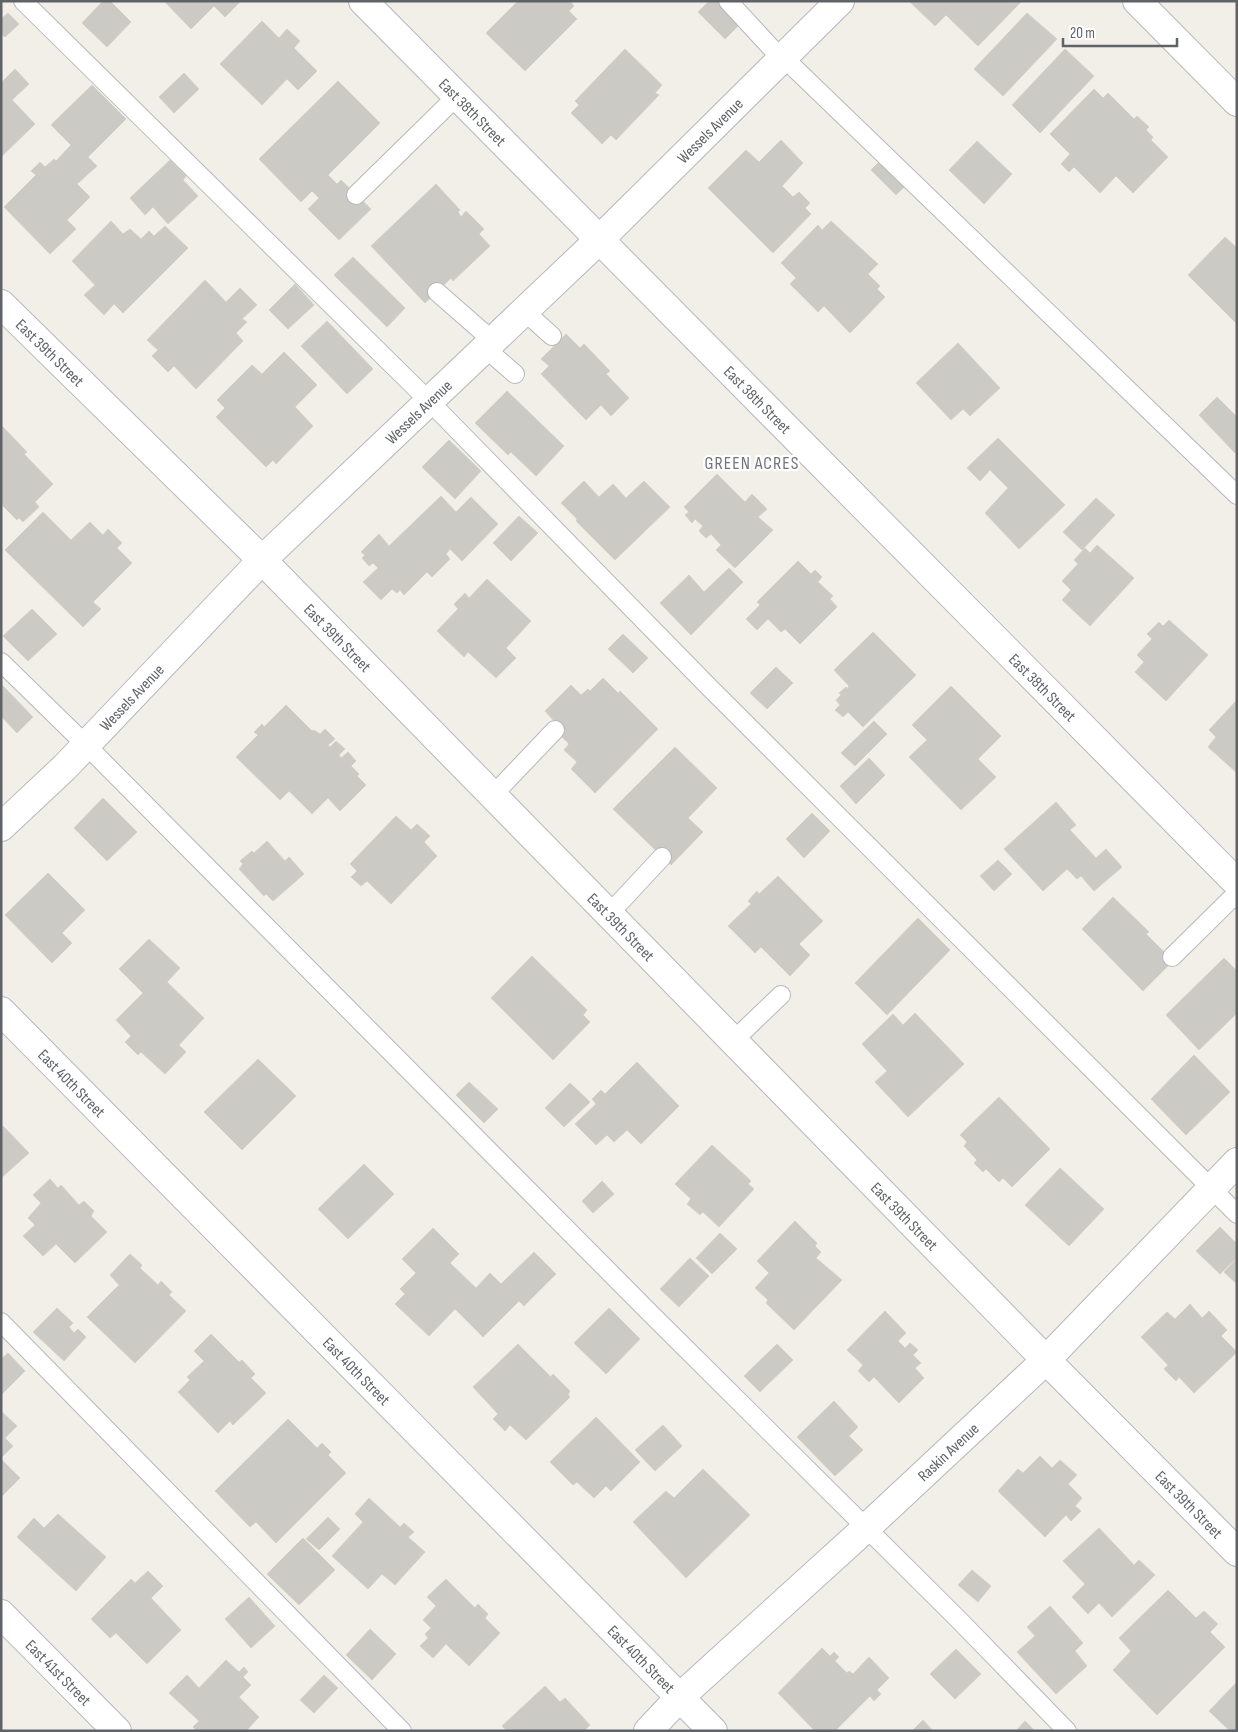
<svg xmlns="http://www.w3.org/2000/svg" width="1238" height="1732" viewBox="0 0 1238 1732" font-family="'Sofia Sans Condensed',sans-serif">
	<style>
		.building { fill: #cccac5; stroke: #d6d1c6 }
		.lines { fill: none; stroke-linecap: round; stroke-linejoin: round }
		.service-casing { stroke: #b5b8bc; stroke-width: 20 }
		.minor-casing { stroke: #b5b8bc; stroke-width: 30 }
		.service { stroke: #fff; stroke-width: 18 }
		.minor { stroke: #fff; stroke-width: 28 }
		.labels { text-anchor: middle; stroke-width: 4.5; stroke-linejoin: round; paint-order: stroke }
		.street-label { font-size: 16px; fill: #5f6368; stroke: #fff }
		.neighbourhood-label { font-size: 18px; letter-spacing: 1px; fill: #70757a; stroke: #fff }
	</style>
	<rect width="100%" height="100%" fill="#f1efe8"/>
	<path class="building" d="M103,1h7l21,21 -24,25 -25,-24z
		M164,1h77l-16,16 -11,-11 -23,23z
		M518,1h52l4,5 -5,5 8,8 -52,52 -39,-38z
		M709,1h16l19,19 -19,19 -27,-27z
		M909,1h111l1,1 -43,44 -32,-31 -11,11z
		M8,13l11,11 -14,13 -4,-3v-15z
		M1027,13l30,26 -54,57 -29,-27z
		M262,21l17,17 8,-9 13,12 -6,7 23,23 -19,19 -11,-11 -25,26 -42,-41z
		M625,49l37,36 -7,8 4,2 -43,45 -5,-5 -9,9 -31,-31 8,-8 -4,-4z
		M1065,49l29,27 -54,57 -28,-28z
		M15,69l14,15 -17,16 23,24 -34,33v-74z
		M184,73l15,16 -25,24 -15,-16z
		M338,81l42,42 -52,52 9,9 4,-4 30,29 -32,31 -31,-31 11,-11 -7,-7 -11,11 -42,-43z
		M92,85l34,34 -38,38 9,9 -20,18 13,13 -23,23 9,9 -26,25 -46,-47 32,-32 -5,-4 9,-9 5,5 9,-8 2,2 15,-16 -20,-20z
		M1094,89l9,9 5,-5 26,26 3,-3 12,11 -3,3 7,7 -2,3 17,17 -35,36 -17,-17 -16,17 -26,-26 -5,5 -8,-8 9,-10 -20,-20z
		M781,140l22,23 -21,23 11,11 6,-5 11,11 -5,5 6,6 -38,39 -65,-65 38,-38 13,12z
		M977,141l35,33 -28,30 -35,-34z
		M170,160l16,16 -3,4 15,16 -30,28 -15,-17 -8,8 -15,-17z
		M880,161l26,24 -10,10 -25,-25z
		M436,184l24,26 -2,2 3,5 5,-6 18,18 -5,5 11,12 -37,35 -2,-3 -26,25 -54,-57z
		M111,221l12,13 7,-5 11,10 8,-8 5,5 11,-10 23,22 -65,65 -9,-9 -10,11 -20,-20 11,-10 -23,-24z
		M831,221l47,43 -10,10 12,12 -3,3 8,8 -35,36 -26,-27 -6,6 -28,-28 6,-6 -15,-15 37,-38 4,5z
		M1225,237l12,11v76l-49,-49z
		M353,257l52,51 -18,19 -53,-52z
		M205,280l21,22 14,-14 17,17 -15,14 5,3 -11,11 7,8 -47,48 -22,-23 -6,6 -16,-16 6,-6 -11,-10z
		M295,284l19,21 -26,24 -19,-19z
		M327,321l46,48 -26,25 -46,-48z
		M566,334l14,14 4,-4 26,27 -4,3 23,24 -18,18 -10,-11 -15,15 -45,-46 8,-8 -8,-7z
		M958,343l42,45 -30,28 -7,-7 -12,11 -35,-37z
		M284,352l33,33 -22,22 18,19 -37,38 -3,-4 -7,7 -50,-50 9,-9 -8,-8 35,-35 10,9z
		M507,391l57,55 -28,30 -25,-24 -3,3 -33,-32z
		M1217,397l20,20v34l-2,2 -36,-38z
		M1,425l26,27 -3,2 29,30 -18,18 4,5 -16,15 -4,-4 -2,2 -16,-16z
		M998,438l67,67 -46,44 -34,-36 23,-25 -18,-18 -10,11 -13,-13z
		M449,440l32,31 -26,28 -33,-32z
		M717,474l28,28 7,-8 15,15 -9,8 15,13 -38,38 -19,-18 5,-5 -10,-11 -5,4 -7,-7 4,-5 -8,-7 -3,4 -7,-8 4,-3 -5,-5z
		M584,481l15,16 14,-13 13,14 18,-17 26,26 -55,53 -39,-39 1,-2 -16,-16z
		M441,496l15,16 15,-15 27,27 -36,37 -12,-12 -4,5 4,5 -18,18 -5,-5 -23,23 -4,-5 -3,3 -5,-4 -11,11 -18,-18 15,-14 -5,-5 -4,3 -7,-8 3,-3 -4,-3 18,-18 10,12z
		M1096,498l19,17 -33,35 -19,-18z
		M43,512l28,28 19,-18 13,13 5,-6 14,14 -5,5 15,15 -39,39 8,7 -18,18 -78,-77z
		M519,516l19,17 -27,28 -18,-18z
		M1097,545l37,33 -44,48 -28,-26 9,-10 -9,-9 16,-17 -4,-4 11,-12 5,5z
		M798,561l13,13 4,-4 7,7 -4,5 15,14 -3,3 7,8 -37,37 -15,-15 -4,3 -13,-13 -11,11 -11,-11 14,-14 -3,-3z
		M729,568l14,14 -52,53 -31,-32 29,-28 15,17z
		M487,579l44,42 -25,27 10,10 -20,20 -28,-26 -4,5 -27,-26 21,-22 -4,-5 11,-11 4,5z
		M32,609l25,25 -29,27 -25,-25z
		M1169,620l39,35 -42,46 -31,-29 9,-10 -7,-7 15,-16 -5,-5 12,-12 4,4z
		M873,632l43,43 -53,52 -15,-15 -5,5 -8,-7 5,-5 -4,-5 5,-5 -2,-2 7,-6 1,2 2,-3 -15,-16z
		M623,634l25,24 -15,15 -25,-24z
		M776,667l17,16 -26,26 -17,-16z
		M603,678l15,15 2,-2 38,38 -63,64 -24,-24 6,-7 -13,-12 5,-6 -18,-18 4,-4 -10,-11 26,-26 10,10 7,-6 2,2z
		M1,684l32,33 -16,16 -16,-17z
		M951,686l50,50 -23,23 18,18 -35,33 -52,-53 18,-17 -15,-15z
		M1237,700v73l-29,-26 8,-10 -7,-7z
		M286,705l26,26 2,-1 6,4 5,-5 10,10 -7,6 2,2 6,-6 9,8 -6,6 2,3 7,-6 8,9 -5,5 8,8 -2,2 9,9 -26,26 -12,-13 -16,16 -23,-23 -9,9 -44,-43 22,-22 -4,-3 8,-8 2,3z
		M874,721l13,13 -32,32 -14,-13z
		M675,747l42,41 -29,30 15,14 -32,33 -58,-56z
		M869,758l16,17 -29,29 -16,-18z
		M103,798l34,34 -30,29 -33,-33z
		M1056,802l20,23 -6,5 26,28 10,-9 16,18 -28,24 -13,-15 -4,3 -10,-10 -24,22 -39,-42z
		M812,813l18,18 -26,27 -18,-19z
		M396,816l15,14 6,-6 13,12 -6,6 13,14 -46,48 -24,-23 -6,5 -10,-9 6,-6 -7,-7z
		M267,841l18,20 4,-4 15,17 -31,27 -7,-7 -2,2 -25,-27 4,-5 -3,-3 12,-10 2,2z
		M998,860l14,14 -18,17 -14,-15z
		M48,873l37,37 -23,23 10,10 -20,20 -47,-48z
		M778,876l45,45 -24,23 11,11 -20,21 -29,-29 -6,6 -27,-27 23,-22 -3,-3 9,-10 2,3z
		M1113,897l36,35 -3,2 19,19 -3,3 8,8 -27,27 -61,-62z
		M918,918l32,32 -63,65 -32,-32z
		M149,939l31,29 -13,14 37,36 -25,27 7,7 -21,22 -24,-22 -3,3 -13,-13 6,-6 -15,-16 27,-27 -24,-24z
		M532,956l55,54 -4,5 7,7 -37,38 -62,-62z
		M1224,958l13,13v42l-38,37 -33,-35z
		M915,1013l49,51 -56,53 -33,-35 12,-11 -25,-27 31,-30 10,11z
		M1194,1055l36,37 -44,43 -35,-36z
		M258,1059l38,37 -54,54 -38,-38z
		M637,1062l42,44 -38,38 -14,-14 -13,12 -7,-7 -11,10 -21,-21 21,-20 -4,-5 9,-9 4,4z
		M469,1082l29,27 -14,14 -28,-28z
		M570,1083l20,19 -26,25 -19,-19z
		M999,1097l51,52 -38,38 -9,-9 -4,4 -13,-13 -3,3 -9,-9 3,-3 -13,-14 3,-4 -7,-7z
		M3,1126l26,27 -28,25v-51z
		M712,1145l39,36 -3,3 6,5 -35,38 -16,-15 -3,3 -13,-11 4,-5 -16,-15z
		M364,1164l30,30 -46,45 -30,-30z
		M1060,1168l44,41 -35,37 -44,-41z
		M50,1179l8,9 3,-3 18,20 5,-4 10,10 -3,5 16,16 -32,31 -19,-19 -13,12 -20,-20 12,-11 -7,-7 13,-15 -8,-8z
		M602,1181l12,13 -21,19 -11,-12z
		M795,1221l22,22 -2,3 6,6 -5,6 26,22 -48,50 -28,-27 2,-3 -13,-12 14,-15 -12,-12z
		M1220,1227l17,17v14l-17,16 -24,-23z
		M433,1228l26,26 -9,9 26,25 14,-15 11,11 33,-32 22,22 -32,32 -5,-5 -36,36 -28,-28 -26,27 -34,-32 10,-10 -5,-5 16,-16 -14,-14z
		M720,1233l17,16 -25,25 -16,-16z
		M130,1254l12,11 -2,3 18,17 3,-4 11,11 -3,3 17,16 -51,52 -48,-46 32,-32 -9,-10z
		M690,1258l19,18 -30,31 -19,-18z
		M1237,1259v25l-13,-12z
		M1190,1304l12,14 7,-7 18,19 -6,6 16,16 -43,41 -15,-16 -3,4 -12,-12 4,-4 -27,-28 26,-25 8,7z
		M57,1308l16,15 -4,4 5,6 4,-4 8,8 -22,24 -31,-29z
		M609,1308l31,31 -34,35 -32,-31z
		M885,1311l21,22 -8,8 7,7 5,-5 8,7 -5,5 8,8 -6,5 9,10 -25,25 -25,-26 -5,5 -11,-11 5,-6 -16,-15z
		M211,1334l28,28 3,-2 13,14 -4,4 15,15 -33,32 -3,-4 -12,12 -40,-41 12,-12 -3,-3 17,-16 -10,-10z
		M518,1344l33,33 2,-3 17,17 -2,4 2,2 -44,43 -16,-15 -5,6 -12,-12 5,-5 -25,-27z
		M777,1344l16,16 -33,32 -16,-16z
		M8,1353l17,18 -24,24v-36z
		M834,1401l24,26 -9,9 14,14 -28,26 -38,-39z
		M2,1412l15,14 -12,12 8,8 -12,12z
		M596,1417l44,45 -29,29 -5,-5 -12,12 -17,-16 -4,3 -23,-23z
		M288,1419l29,29 5,-5 9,9 -3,3 18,18 -70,70 -20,-21 -6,5 -35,-36z
		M663,1425l19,21 -27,25 -20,-21z
		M1040,1456l12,12 8,-8 17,15 -9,9 14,14 -7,8 6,5 -10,10 -5,-6 -21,22 -47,-46 20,-22 5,4z
		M1,1459l19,19 -19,19z
		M703,1469l47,46 -64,63 -53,-56 33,-31 8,7z
		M369,1498l31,29 4,-4 10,9 -6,5 17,15 -30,33 -13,-11 -14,15 -36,-33 31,-34 -8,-8z
		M58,1514l48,43 -30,34 -59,-54 17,-19 10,10z
		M328,1517l12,12 -21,21 -13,-11z
		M1099,1528l35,37 5,-5 16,15 -43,42 -13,-14 -11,11 -16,-17 13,-13 -22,-23z
		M303,1538l32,32 -36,35 -32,-31z
		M972,1570l19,16 -13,16 -20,-17z
		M148,1571l15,15 -12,12 30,32 -34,34 -31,-31 -6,5 -19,-19 40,-40 4,4z
		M446,1579l29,29 3,-4 10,10 -3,4 15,15 -31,33 -23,-22 -13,14 -13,-12 8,-8 -3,-4 6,-6 -8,-8 13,-14 -9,-9z
		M1168,1590l28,28 8,-7 14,13 -8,8 15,15 -68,68 -44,-45 18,-19 -12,-13z
		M249,1597l26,29 -24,22 -26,-29z
		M1050,1606l33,37 -8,8 12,15 -31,28 -39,-42 18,-16 -8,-9z
		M370,1629l26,25 -24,26 -26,-25z
		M822,1648l8,8 4,-4 5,5 -4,4 12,12 2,-2 4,3 16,-17 20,21 -12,12 4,4 -7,7 -4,-5 -35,35h-20l-37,-38z
		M956,1649l25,25 -26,25 -25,-25z
		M226,1660l13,12 5,-5 4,5 -5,5 8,8 -12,12 20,20 -13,14h-49l-4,-4 6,-6 -30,-28 18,-18 12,13z
		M324,1675l14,13 -24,25 -14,-13z
		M1237,1682v49h-7l-21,-20z
		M545,1686l15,16 5,-4 25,27 -6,6h-77l-5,-5z
		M923,1720l10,11h-21z
		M1025,1721l10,10h-19z"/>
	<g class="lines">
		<defs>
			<path id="service" d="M23,1l406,400 280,286 528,527
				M728,1l48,52 7,4 454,438
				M356,195l101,-99
				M437,292l56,49
				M524,311l28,25
				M485,348l30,26
				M1,662l85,83 564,568 308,306 109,112
				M493,795l62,-65
				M609,914l53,-57
				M1172,957l65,-64
				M733,1041l48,-46
				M1,1322l401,409"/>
			<g id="minor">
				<path id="s1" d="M363,1l874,882"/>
				<path d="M1137,1l100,101"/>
				<path id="s2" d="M1,304l261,256 784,800 191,192"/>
				<path id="s3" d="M1,827l64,-60 197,-207 338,-321 240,-238"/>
				<path id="s4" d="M1,1011l712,720"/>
				<path id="s5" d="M1,1614l116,117"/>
				<path id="s6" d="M648,1731l32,-34 185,-168 181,-169 191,-198"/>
			</g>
		</defs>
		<use href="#service" class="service-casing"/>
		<use href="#minor" class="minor-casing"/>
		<use href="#service" class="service"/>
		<use href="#minor" class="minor"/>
	</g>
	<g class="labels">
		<g class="street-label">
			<text dy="6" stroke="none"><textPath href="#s1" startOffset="156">East 38th Street</textPath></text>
			<text dy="6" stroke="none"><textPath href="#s3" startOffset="994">Wessels Avenue</textPath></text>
			<text dy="6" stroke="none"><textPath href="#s2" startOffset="69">East 39th Street</textPath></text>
			<text dy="6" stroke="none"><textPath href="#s1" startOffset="561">East 38th Street</textPath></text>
			<text dy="6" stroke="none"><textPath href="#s3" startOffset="589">Wessels Avenue</textPath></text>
			<text dy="6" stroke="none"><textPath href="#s2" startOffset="474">East 39th Street</textPath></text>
			<text dy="6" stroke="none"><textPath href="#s1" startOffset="966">East 38th Street</textPath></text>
			<text dy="6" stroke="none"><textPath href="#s3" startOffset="184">Wessels Avenue</textPath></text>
			<text dy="6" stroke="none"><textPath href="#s2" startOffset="879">East 39th Street</textPath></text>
			<text dy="6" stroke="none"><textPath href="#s4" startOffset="101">East 40th Street</textPath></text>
			<text dy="6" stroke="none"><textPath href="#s2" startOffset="1284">East 39th Street</textPath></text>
			<text dy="6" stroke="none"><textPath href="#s4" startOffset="506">East 40th Street</textPath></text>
			<text dy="6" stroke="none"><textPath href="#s6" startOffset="410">Raskin Avenue</textPath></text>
			<text dy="6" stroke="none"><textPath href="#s2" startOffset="1689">East 39th Street</textPath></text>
			<text dy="6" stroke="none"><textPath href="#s4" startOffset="911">East 40th Street</textPath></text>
			<text dy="6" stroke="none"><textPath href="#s5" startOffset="82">East 41st Street</textPath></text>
		</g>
		<g class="neighbourhood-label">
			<text x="752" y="469">GREEN ACRES</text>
		</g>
	</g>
	<rect width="1238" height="1732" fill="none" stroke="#5f6368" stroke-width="5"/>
	<path d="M1063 38v8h114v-8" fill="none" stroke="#5f6368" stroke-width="2.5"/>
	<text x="1070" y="38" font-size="15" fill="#5f6368" stroke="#ffffff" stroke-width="4" paint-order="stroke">20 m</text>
</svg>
